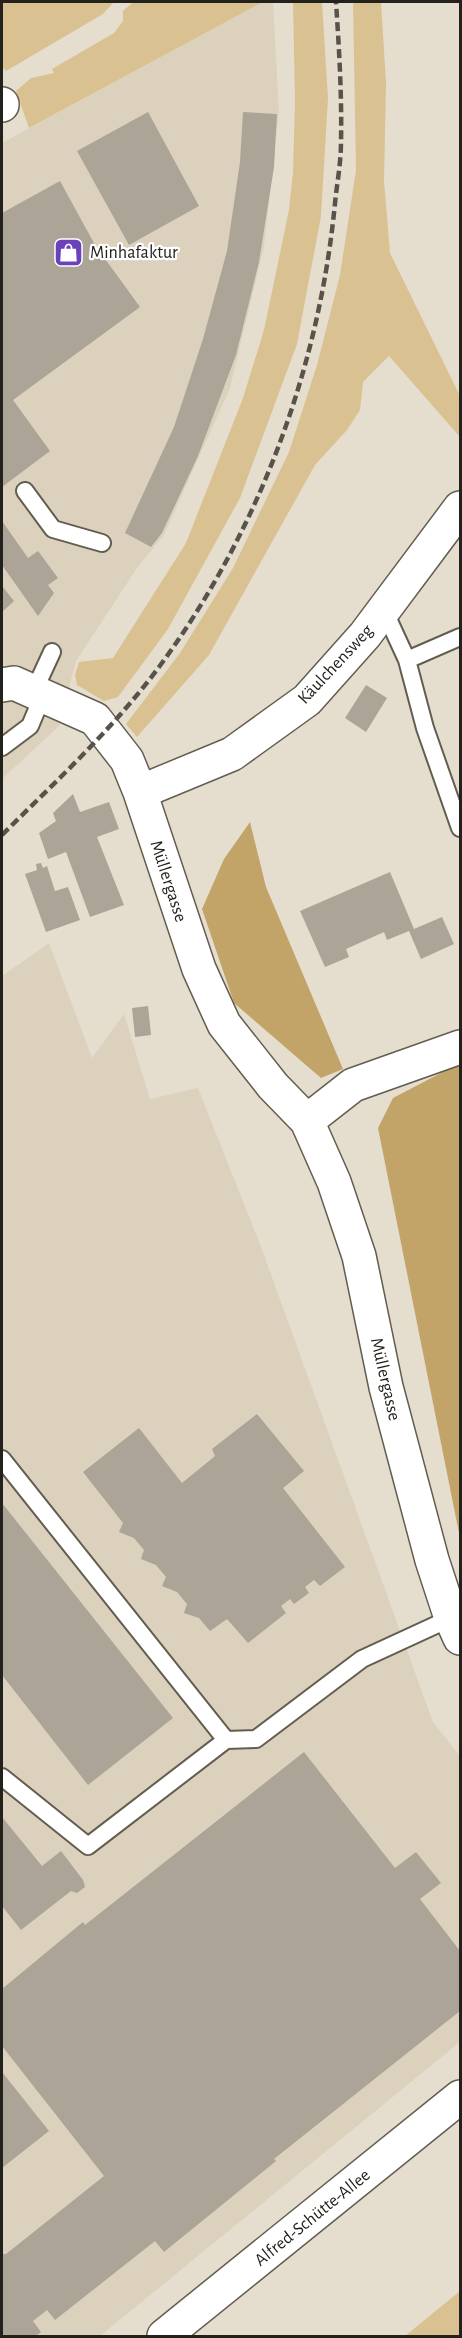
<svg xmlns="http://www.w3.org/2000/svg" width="462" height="2338" viewBox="0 0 462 2338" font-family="'Alegreya Sans',sans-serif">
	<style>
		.built { fill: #dcd1bd }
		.green { fill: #dac191 }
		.forest { fill: #c2a468 }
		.building { fill: #aba497 }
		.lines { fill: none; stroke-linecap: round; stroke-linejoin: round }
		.service-casing { stroke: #635d50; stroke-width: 20 }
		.minor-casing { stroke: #635d50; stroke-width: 36 }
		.service { stroke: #fff; stroke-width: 16 }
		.minor { stroke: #fff; stroke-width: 33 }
		.rail { stroke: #57534b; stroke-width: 4.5; stroke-dasharray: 9 4.5; stroke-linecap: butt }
		.labels { text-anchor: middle; stroke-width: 4.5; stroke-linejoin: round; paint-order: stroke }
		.poi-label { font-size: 18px; fill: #23211b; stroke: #fff; text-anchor: start }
		.street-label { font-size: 18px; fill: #23211b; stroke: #fff }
	</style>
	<rect width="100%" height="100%" fill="#e5decf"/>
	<path class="built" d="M263,2h10l6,110 -15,135 -34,141 -66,147 -27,33 -61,93 -17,65 -57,53v-636z
		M49,943l43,115 32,-44 26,85 48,-11 62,156 173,478 27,34v286l-360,294h-98v-1360z"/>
	<path class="green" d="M2,2h112l-11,12 -97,57 -4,-4z
		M133,2h130l-234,126 -13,-37 15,-13 23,-5 -2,-4 62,-36 9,-12v-10z
		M293,2h29l6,96 -7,118 -24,128 -57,154 -72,131 -50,68 -14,4 -27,-16 -2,-10 4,-13 34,-4 73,-115 57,-145 21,-68 25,-120 4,-37 2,-73z
		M353,2h28l5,81 -2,98 6,72 70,143v41l-71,-81 -26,26 -3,28 -13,20 -32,35 -106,190 -72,82 -11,-13 54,-71 53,-85 56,-116 28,-87 23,-90 16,-105z
		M460,2291v45h-55z"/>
	<path class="forest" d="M250,822l16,65 77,182 -22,9 -87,-75 -32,-94 22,-50z
		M460,1063v475l-82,-410 15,-30z"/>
	<path class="building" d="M148,112l51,94 -70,39 -52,-94z
		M243,112l34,2 -3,53 -15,95 -23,93 -38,101 -36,77 -11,14 -26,-14 49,-106 29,-88 24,-88 13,-89z
		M60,181l35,64 45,62 -127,93 37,51 -48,36v-274z
		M2,521l26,37 10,-7 20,27 -10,7 6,8 -16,23 -36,-51z
		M2,586l12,15 -12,11z
		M366,685l21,13 -21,34 -21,-14z
		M73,794l7,18 29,-10 10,27 -22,8 27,68 -34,12 -24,-65 -18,7 -9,-26 17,-12 -3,-8z
		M41,863l2,5 4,-2 8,25 13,-4 12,33 -34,12 -21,-58 12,-4 -1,-6z
		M390,872l24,57 28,-12 12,27 -33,15 -12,-28 -22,9 -3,-8 -38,17 3,8 -24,10 -25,-56z
		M148,1006l3,29 -16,2 -3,-29z
		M257,1414l47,57 -21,17 62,79 -25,19 -6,-6 -9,7 4,6 -15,11 -4,-5 -9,7 5,7 -38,30 -21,-24 -17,12 -11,-13 -15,-5 3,-9 -10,-12 -15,-6 4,-9 -10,-12 -15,-6 3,-9 -10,-12 -15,-6 4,-9 -40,-51 56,-44 43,55 33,-27 -3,-7z
		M2,1503l171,215 -85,67 -86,-110z
		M304,1752l91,116 21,-16 25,31 -21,16 40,52v60l-186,148 2,2 -112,91 -9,-11 -100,79 -8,-10 -14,11 8,11 -5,4h-34v-82h4l98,-78 -102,-130v-57l81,-67 2,3z
		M2,1817l40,49 19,-15 22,29 2,7 -8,6 -6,-2 -50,39 -19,-24z
		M2,2072l47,59 -47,37z"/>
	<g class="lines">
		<defs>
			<path id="service" d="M25,491l28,38 49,14
				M384,610l23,50 18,68 35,100
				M407,660l53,-23
				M34,691l18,-39
				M2,747l28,-21 13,-31
				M2,1459l224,281 30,-1 106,-80 89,-41
				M2,1777l86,69 138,-106"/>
			<path id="minor" d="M2,105v-1
				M2,685l12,-2 81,36 32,41 13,32 59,177 25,55 49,62 34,35 27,61 25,74 27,131 46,173 19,58 9,20
				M140,792l92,-38 75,-54 58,-65 95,-127
				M307,1121l46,-36 107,-38
				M164,2336l296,-239"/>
		</defs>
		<use href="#service" class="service-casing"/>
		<use href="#minor" class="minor-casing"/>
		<use href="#service" class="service"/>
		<use href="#minor" class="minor"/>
		<path class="rail" d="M2,835c54,-54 111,-106 157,-168 99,-134 160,-297 176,-464 2,-20 6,-40 6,-61 1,-46 -2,-94 -5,-140"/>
	</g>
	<defs>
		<symbol id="shop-square" viewBox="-11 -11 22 22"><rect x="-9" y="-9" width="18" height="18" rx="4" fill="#6941ba" stroke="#fff"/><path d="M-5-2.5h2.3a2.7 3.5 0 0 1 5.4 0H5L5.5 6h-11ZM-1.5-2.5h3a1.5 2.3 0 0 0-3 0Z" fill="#fff"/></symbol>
	</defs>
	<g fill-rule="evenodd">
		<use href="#shop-square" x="52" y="236" width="33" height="33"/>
	</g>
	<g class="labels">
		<g class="poi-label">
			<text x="90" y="258">Minhafaktur</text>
		</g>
		<g class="street-label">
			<text transform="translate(335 664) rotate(-47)" y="6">Käulchensweg</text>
			<text transform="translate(169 881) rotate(72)" y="6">Müllergasse</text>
			<text transform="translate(386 1379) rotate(77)" y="6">Müllergasse</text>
			<text transform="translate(312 2217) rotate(-39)" y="6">Alfred-Schütte-Allee</text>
		</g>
	</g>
	<rect width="462" height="2338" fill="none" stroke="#23211b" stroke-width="6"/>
</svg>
